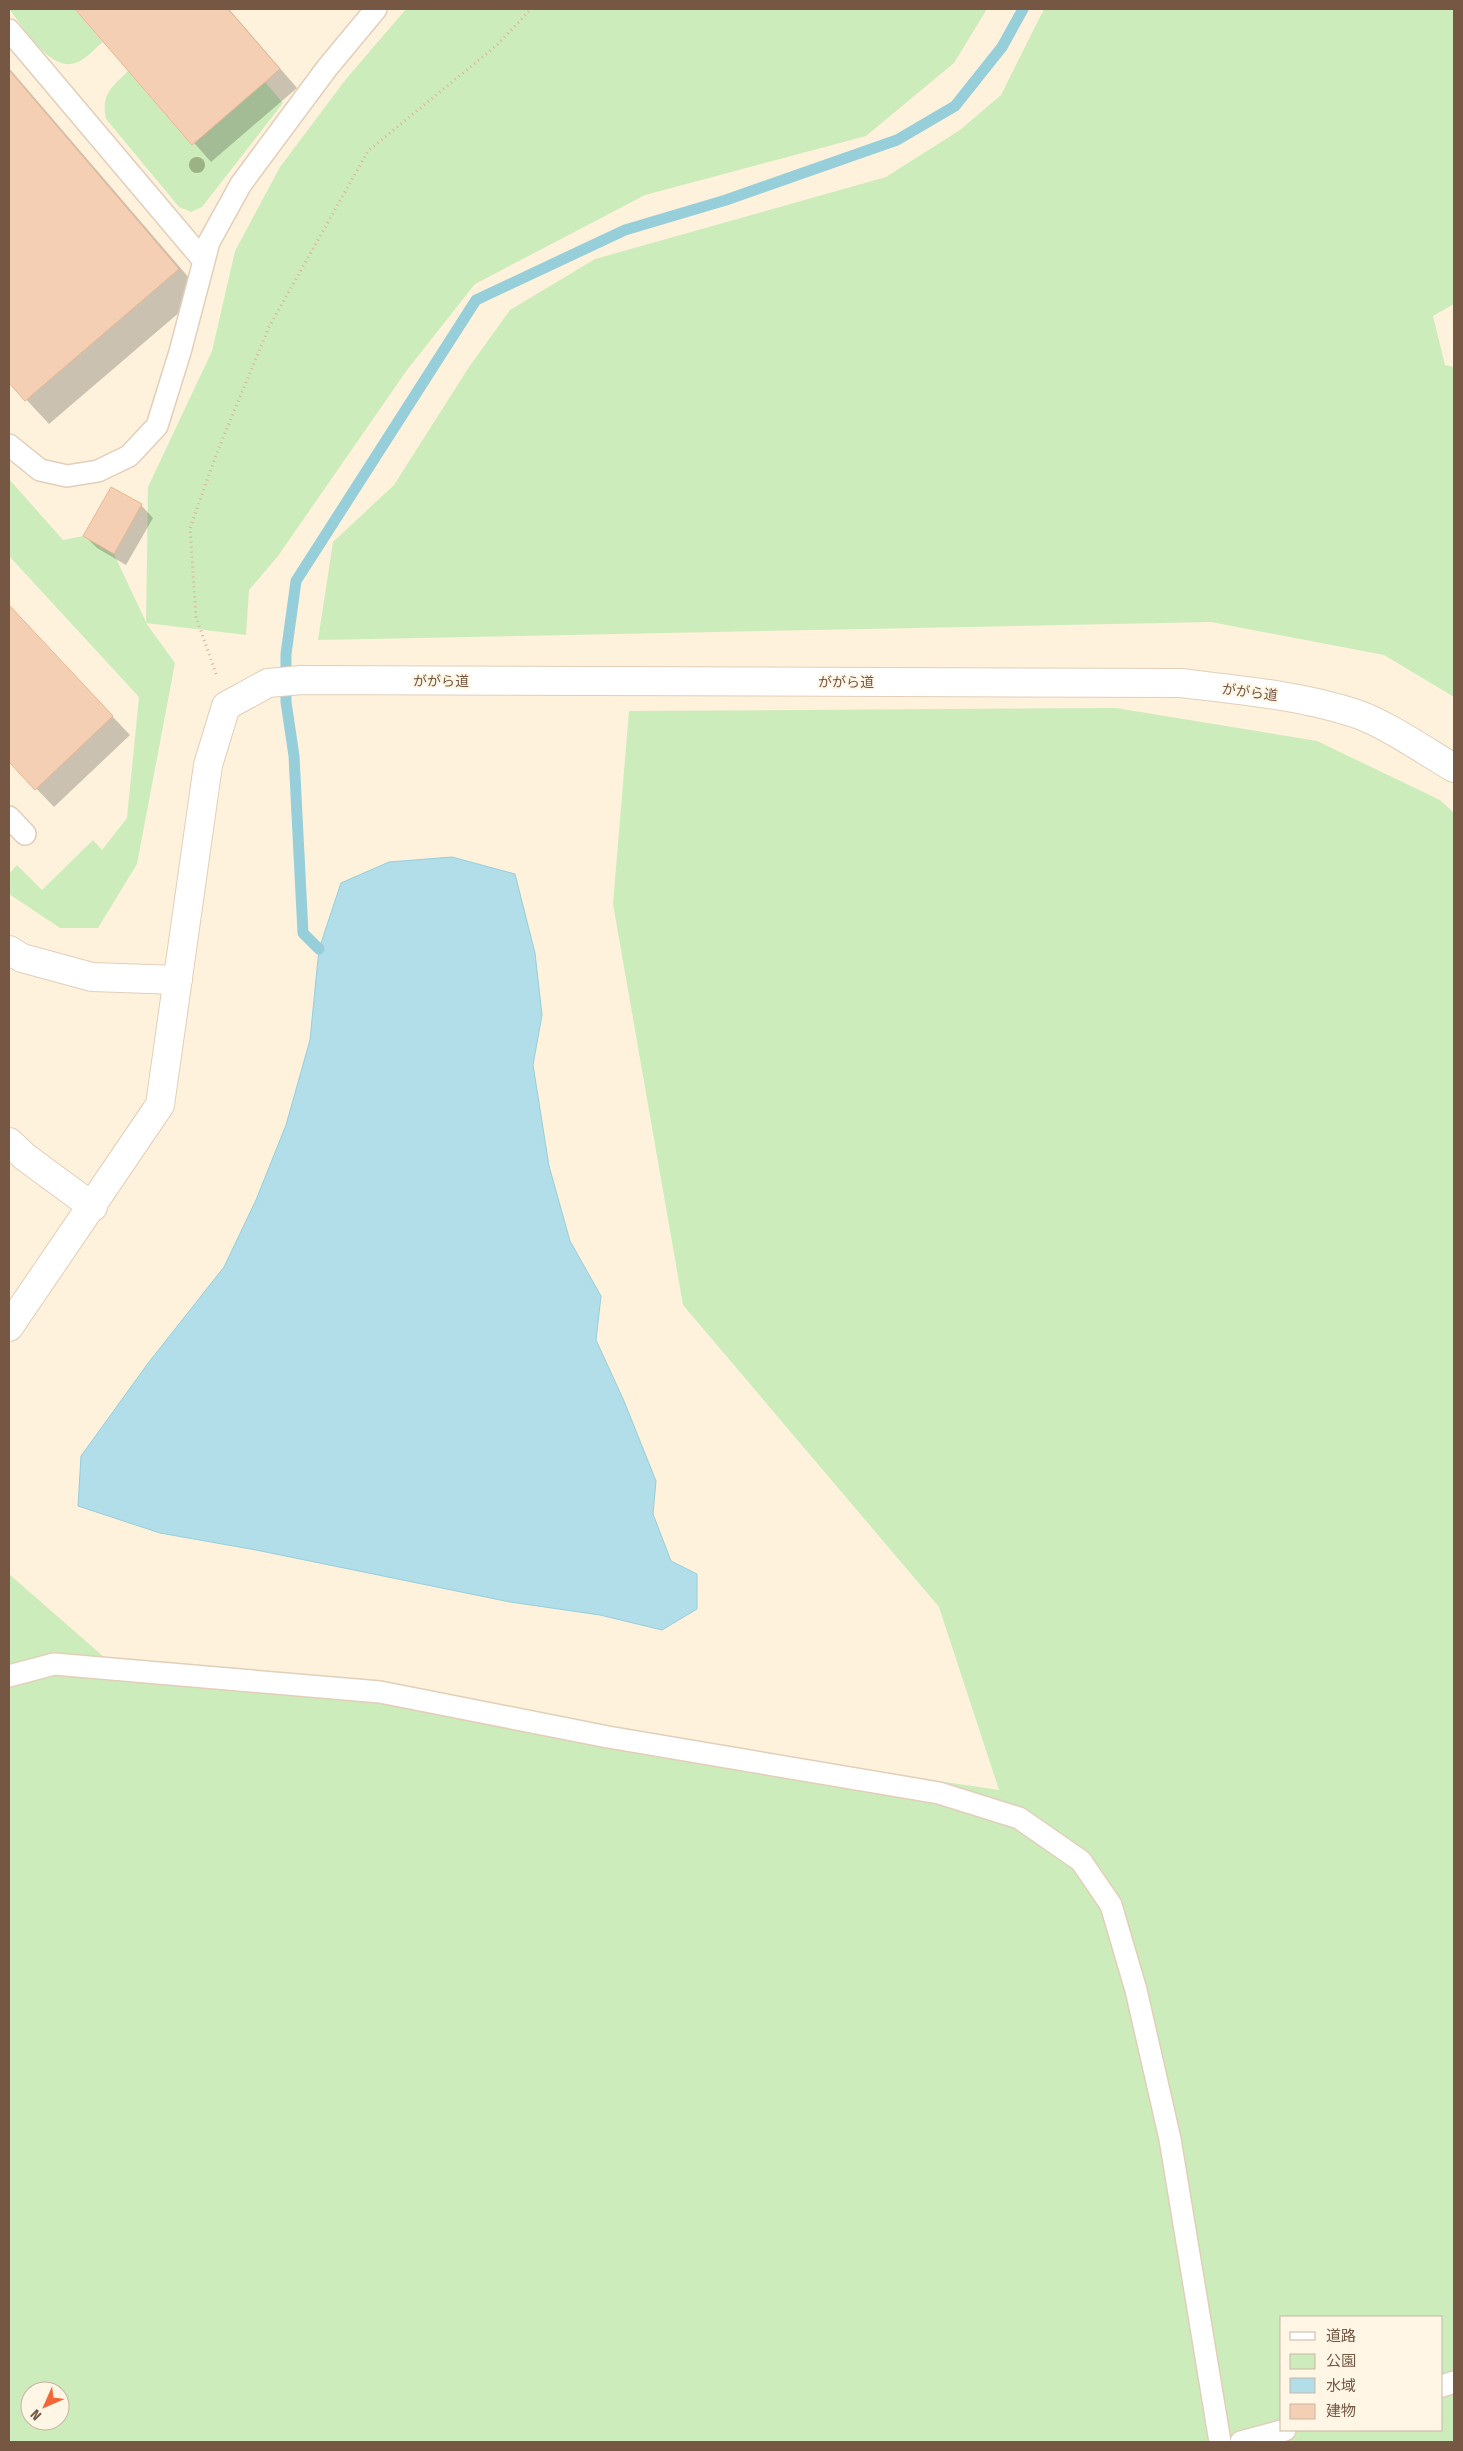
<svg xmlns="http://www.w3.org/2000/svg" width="1463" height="2451" viewBox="0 0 1463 2451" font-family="'Fira Sans Condensed','Noto Sans JP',sans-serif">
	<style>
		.green { fill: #cdecbb; fill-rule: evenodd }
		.water { fill: #b1dee8; stroke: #96ceda }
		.shadow { fill: #0003 }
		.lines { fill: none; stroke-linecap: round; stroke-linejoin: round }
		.stream { stroke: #96ceda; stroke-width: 11 }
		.building { fill: #f5cfb3; stroke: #e9b692 }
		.service-casing { stroke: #e2ceb9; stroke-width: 24 }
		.minor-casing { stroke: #e2ceb9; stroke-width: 30 }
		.tertiary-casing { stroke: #e2ceb9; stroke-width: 30 }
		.path { stroke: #d9b397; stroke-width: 3; stroke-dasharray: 1 4; stroke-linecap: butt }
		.service { stroke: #fff; stroke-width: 21 }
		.minor { stroke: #fff; stroke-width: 28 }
		.tertiary { stroke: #fff; stroke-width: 28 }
		.tree { fill: #9cb184 }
		.labels { text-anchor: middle; stroke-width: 4; stroke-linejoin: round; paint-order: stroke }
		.street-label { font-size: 14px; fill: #755744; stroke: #fff6e5 }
	</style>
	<rect width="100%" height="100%" fill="#fef2dd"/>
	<path class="green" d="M9,9h66l28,33c-9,7 -20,21 -32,22 -24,3 -48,-38 -62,-55z
		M406,9h581l-33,54 -88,73 -221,59 -170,89 -68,86 -129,186 -29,34 -3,45 -100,-12 29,40 -38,201 -39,64h-38l-51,-34v-20l8,-9 25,25 51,-50 9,10 25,-32 12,-121 -130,-141v-77l54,61 20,-4 31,18 32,68 2,-135 64,-136 23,-100 45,-84 66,-88z
		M1044,9h410v295l-21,12 12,49 9,2v330l-70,-42 -173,-33 -893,18 15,-98 61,-57 75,-118 41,-57 85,-51 291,-82 74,-47 41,-35z
		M128,71l64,74 73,-63 18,21 -81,104 -11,5 -12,-5 -73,-88c-5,-25 5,-31 22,-48z
		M1116,708l201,33 123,59 14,13v1629h-1445v-868l95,83 895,133 -60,-183 -256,-302 -70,-401 16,-193zM1282,2317h160v113h-160zM30,2391h30v30h-30z"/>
	<path class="water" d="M452,857l63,17 20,79 7,62 -9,50 16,101 21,75 31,55 -5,44 28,61 32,80 -3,33 18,47 26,13v35l-35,21 -62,-15 -90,-13 -254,-52 -96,-17 -82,-27 3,-50 68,-94 75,-95 32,-67 30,-75 24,-85 9,-91 22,-66 48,-21z"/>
	<path class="shadow" d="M76,9h153l68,79 -86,74z
		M9,68l193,225 -153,131 -40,-43z
		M141,505l12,13 -27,47 -29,-17 -12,-12z
		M9,607l121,128 -76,72 -45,-47z"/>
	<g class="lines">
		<path class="stream" d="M319,949l-16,-16 -9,-177 -8,-54v-48l10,-73 180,-281 149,-70 101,-30 171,-60 58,-34 47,-59 21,-38"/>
	</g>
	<path class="building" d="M75,9h153l52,60 -88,76z
		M9,70l170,199 -154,132 -16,-18z
		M111,487l31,17 -28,50 -31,-18z
		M9,605l104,111 -78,74 -26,-28z"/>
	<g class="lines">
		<defs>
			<path id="service" d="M9,30l195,231
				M9,445l31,25 27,6 31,-5 31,-15 28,-30 23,-74 29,-110 32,-58 86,-116 49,-59
				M9,817l16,17
				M9,1676l45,-12 326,28 228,45 331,56 80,25 62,43 30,44 25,85 34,149 50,303
				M1442,2386l12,-4
				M1241,2442l44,-12"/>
			<path id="minor" d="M9,1142l16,15 68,50"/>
			<path id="tertiary" d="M9,950l13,8 70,19 86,3
				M9,1327l151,-222 48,-340 18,-59 42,-23 34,-3 879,3c58,7 117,12 173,30 31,10 71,38 100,55"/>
		</defs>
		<use href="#service" class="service-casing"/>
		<use href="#minor" class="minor-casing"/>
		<use href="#tertiary" class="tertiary-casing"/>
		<path class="path" d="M216,674l-20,-57 -6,-89 28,-78 51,-123 99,-176 129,-106 34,-36"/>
		<use href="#service" class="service"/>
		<use href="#minor" class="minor"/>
		<use href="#tertiary" class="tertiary"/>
	</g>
	<circle class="tree" cx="197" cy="165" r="8"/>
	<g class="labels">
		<g class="street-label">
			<text x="441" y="686">ががら道</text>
			<text x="846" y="687">ががら道</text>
			<text transform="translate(1250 692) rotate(7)" y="5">ががら道</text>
		</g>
	</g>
	<rect width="1463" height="2451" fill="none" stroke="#755744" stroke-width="20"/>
	<rect x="1280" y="2316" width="162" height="115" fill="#fff6e5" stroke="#c8b6a5"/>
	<rect x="1290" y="2332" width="25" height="8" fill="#ffffff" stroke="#c8b6a5"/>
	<text x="1326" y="2341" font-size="15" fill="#755744">道路</text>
	<rect x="1290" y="2354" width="25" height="15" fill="#cdecbb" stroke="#c8b6a5"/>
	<text x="1326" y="2366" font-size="15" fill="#755744">公園</text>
	<rect x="1290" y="2378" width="25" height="15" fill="#b1dee8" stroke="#c8b6a5"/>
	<text x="1326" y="2391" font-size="15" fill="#755744">水域</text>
	<rect x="1290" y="2404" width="25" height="15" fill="#f5cfb3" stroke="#c8b6a5"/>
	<text x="1326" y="2416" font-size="15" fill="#755744">建物</text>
	<g transform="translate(45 2406) rotate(225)"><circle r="24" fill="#fff6e5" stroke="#c8b6a5"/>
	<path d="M0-4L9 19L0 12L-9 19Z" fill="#f26738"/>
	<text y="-8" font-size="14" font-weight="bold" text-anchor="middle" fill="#755744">N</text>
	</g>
</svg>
